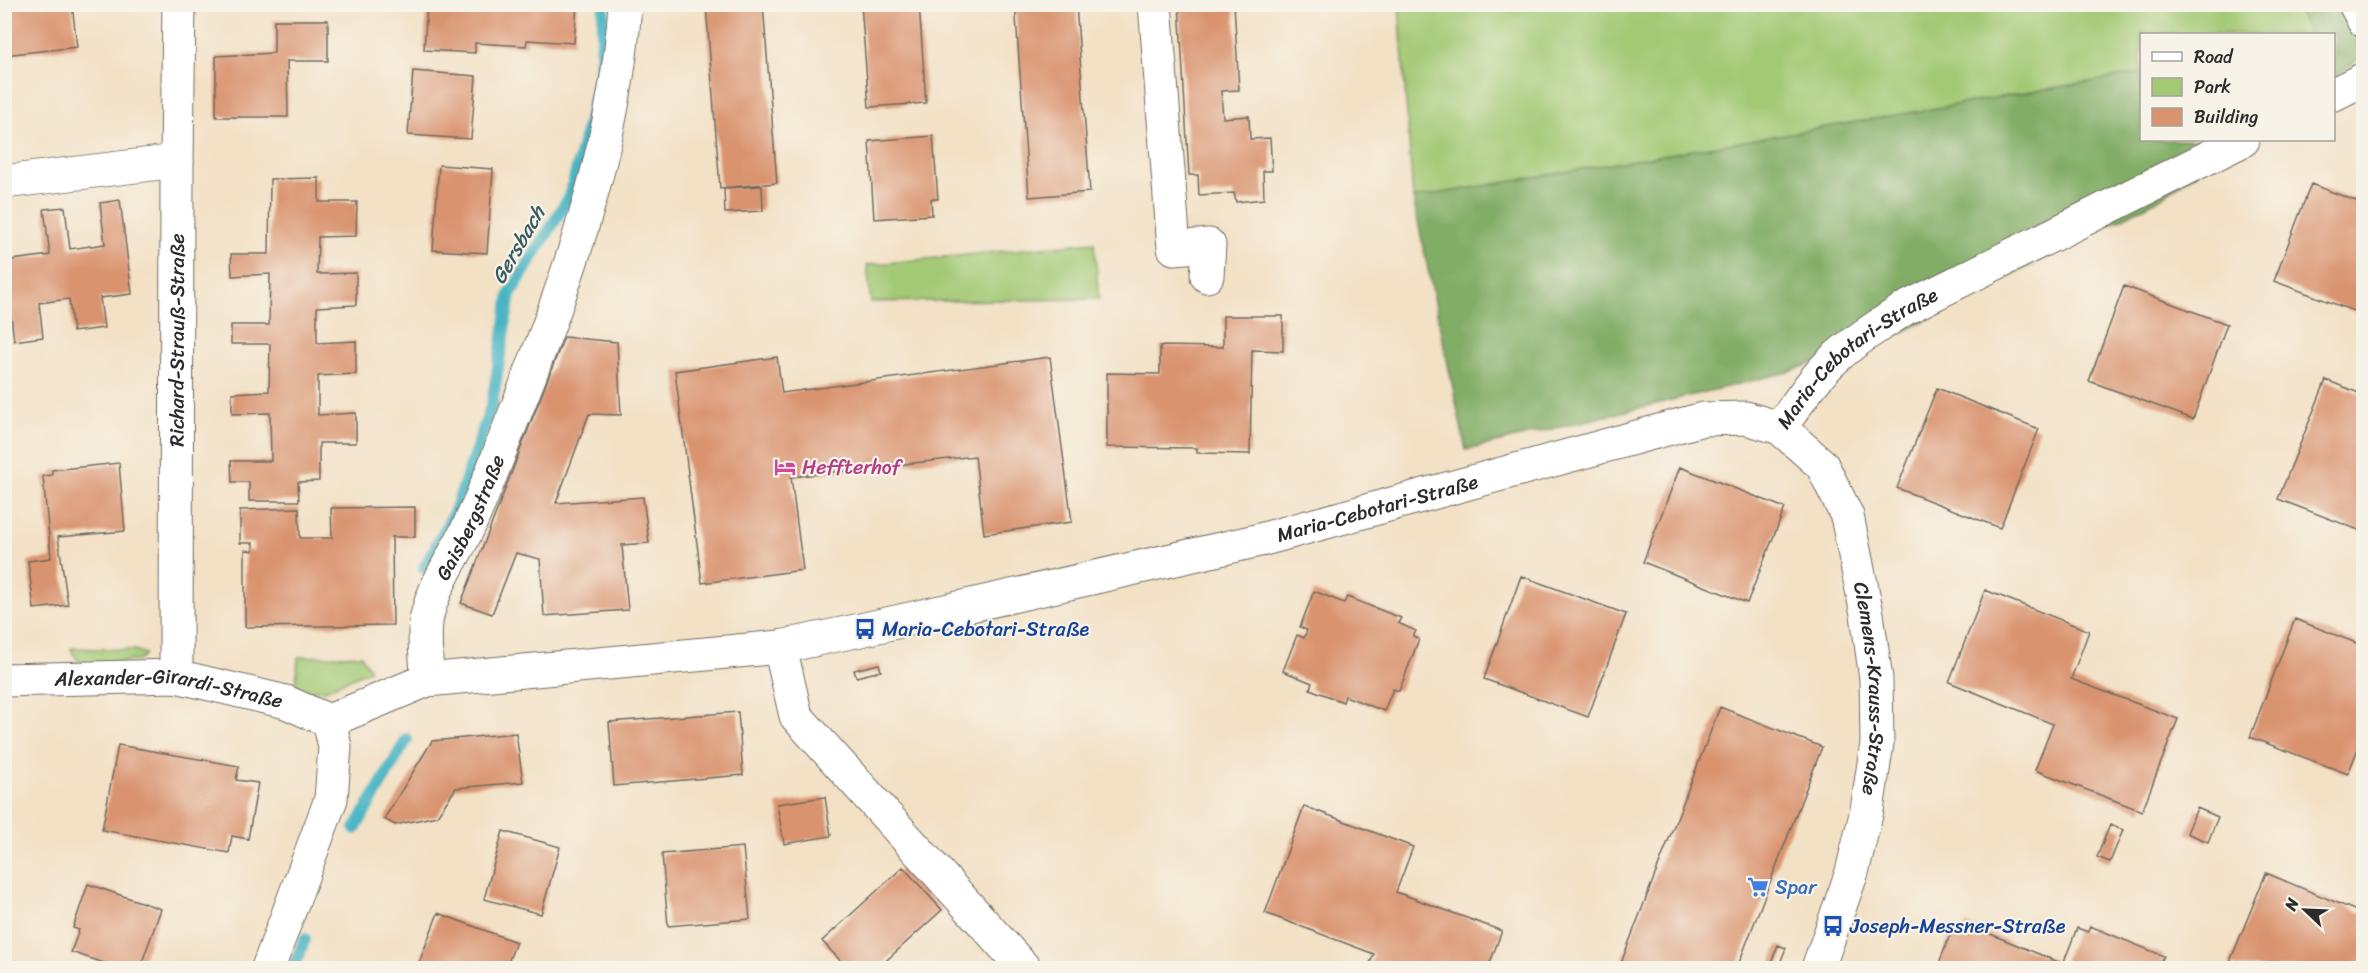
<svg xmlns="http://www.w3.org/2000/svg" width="2368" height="973" viewBox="0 0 2368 973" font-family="Sriracha,sans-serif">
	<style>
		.green { fill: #a3c974; stroke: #677a50; stroke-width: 1.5 }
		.forest { fill: #82ad66; stroke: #566c48; stroke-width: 1.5 }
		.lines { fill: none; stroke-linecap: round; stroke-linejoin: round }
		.stream { stroke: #48b5c4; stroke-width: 12 }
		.building { fill: #d9936e }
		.minor-casing { stroke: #716b61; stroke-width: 35 }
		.minor { stroke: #fff; stroke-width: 33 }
		.labels { text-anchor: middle; stroke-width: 4.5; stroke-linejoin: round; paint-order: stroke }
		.street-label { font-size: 20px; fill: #2b2b2b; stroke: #f7f3e8 }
		.hotel-label { font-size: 20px; fill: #b23c85; stroke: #f7f3e8; text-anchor: start }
		.transit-label { font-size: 20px; fill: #164399; stroke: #f7f3e8; text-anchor: start }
		.shop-label { font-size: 20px; fill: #366cbe; stroke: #f7f3e8; text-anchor: start }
		.water-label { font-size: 21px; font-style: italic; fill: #355b61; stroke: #f7f3e8 }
	</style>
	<rect width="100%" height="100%" fill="#f7f3e8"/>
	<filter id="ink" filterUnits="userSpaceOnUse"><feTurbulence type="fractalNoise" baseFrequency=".0167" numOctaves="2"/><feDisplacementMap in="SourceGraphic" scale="12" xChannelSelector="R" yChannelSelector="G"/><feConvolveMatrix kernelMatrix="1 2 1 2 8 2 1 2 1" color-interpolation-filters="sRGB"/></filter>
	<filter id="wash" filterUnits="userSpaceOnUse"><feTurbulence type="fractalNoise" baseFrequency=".008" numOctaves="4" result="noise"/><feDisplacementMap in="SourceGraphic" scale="24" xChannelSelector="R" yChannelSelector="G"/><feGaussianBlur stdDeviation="1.35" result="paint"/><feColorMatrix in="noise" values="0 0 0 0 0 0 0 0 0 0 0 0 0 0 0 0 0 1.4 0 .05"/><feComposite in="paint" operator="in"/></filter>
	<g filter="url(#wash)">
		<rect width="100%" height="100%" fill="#f3e1c6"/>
		<path class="green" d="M2296,4l13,30h-167l-1,39 -728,125 -14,-193z
			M1094,242l5,57 -228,3 -4,-37z
			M71,648l64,2 10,4 -6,7 -59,2 -8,-11z
			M361,655l9,15 -45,20 -24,1 -5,-4 2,-30z"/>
		<path class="forest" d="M2296,5h67v51l-29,21v-43h-25z
			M2141,73l1,67h102l-87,60 -260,135 -113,38 -318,77 -53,-252z"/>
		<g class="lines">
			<path class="stream" d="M424,568l31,-57 37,-107 18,-110 60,-98 30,-120 4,-72
				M355,829l52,-90
				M293,968l12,-29"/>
		</g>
		<g id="blocks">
			<path class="building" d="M4,4h68l5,43 -73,8z
				M763,4l14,179 -57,5 -14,-183z
				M861,4h58l7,99 -57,4z
				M1015,4h61l14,188 -61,5z
				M1179,4h55l5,86 -18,1 2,27 26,-2 1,23 20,-1 2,33h-9l1,28 -28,3 -2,-9 -35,2 -1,-20h-9z
				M427,5h150l-3,38 -47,-3 -1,6 -51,-3v10l-51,-3z
				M274,20h54v41h-41l1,56h-72v-61l58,-3z
				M413,71l63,5 -5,63 -63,-4z
				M933,136l5,63h-7l1,16 -58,4 -5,-78z
				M439,165l54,4 -6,84 -54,-3z
				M319,178v24h38l-1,34 -38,1 -1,37 39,-1v32l-39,2v36l39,-2v33l-38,2v39l38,-2v30h-37v38l-21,1 1,19h-50v-19h-17l-1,-21h40l-1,-48 -38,1v-21l37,-2 1,-47h-39v-19h38l1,-51 -38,2 -1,-22h38l1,-75z
				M2311,184l53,20v111l-90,-34z
				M762,186l1,25 -38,2 -1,-25z
				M120,200l12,94 -32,4 4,30 -31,4 -4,-33 -30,4 4,34 -29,4 -4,-34 -6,1v-47l46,-6 -6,-46 21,-2 5,42 35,-5 -5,-41z
				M2124,286l103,38 -34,95 -104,-38z
				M1223,316h60v35l-31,-1 -2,104 -53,-1v-5l-90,-1v-74l53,1v-28l63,1z
				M564,337l53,5 4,73 -32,-1 -33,89 87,-6 6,46 -27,2 6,65 -84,6 -4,-57 -24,-6 -24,61 -31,-11z
				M777,357l5,36 268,-36 22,165 -88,12 -9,-78 -184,21 12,93 -101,13 -27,-212z
				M2326,380l38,15v137l-86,-33z
				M1937,388l102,41 -39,99 -103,-40z
				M119,463l6,68 -67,6 10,68 -34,4 -6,-48 23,-3 -8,-82 9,-1v-5z
				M1680,467l105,41 -38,95 -104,-41z
				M415,507v30h-23l1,88 -148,2v-77l8,1v-8h-13v-33l59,-2 1,30h32l-1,-30z
				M1521,576l105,38 -38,103 -104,-38z
				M1985,590l104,41 -18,48 107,40 -36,92 -107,-41 18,-46 -104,-42z
				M1314,591l30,12 3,-6 54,21 -3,5 18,8 -3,5 6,3 -20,52 -6,-2 -9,22 -39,-15 -2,6 -33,-13 2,-6 -29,-12 14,-36 7,3 3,-8 -7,-3z
				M2295,619l69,27v87l-16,41 -98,-37z
				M879,664l2,7 -25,6 -2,-7z
				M1720,707l102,40 -85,221h-118z
				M738,712l5,63 -129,11 -5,-64z
				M516,733l7,49 -67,6 -19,28 -42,9 -11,-6 48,-78z
				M118,745l121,21 -3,14 22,3 -10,56 -16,-3 -3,17 -127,-23z
				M825,797l6,39 -47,8 -7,-40z
				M1304,806l109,41 -17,45 106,39 -14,37h-120l6,-14 -109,-41z
				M2197,808l21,9 -10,25 -21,-9z
				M2110,825l13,5 -13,32 -13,-5z
				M503,831l57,16 -19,67 -57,-15z
				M743,847l7,72 -82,7 -6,-72z
				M903,867l39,43 -64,58h-31l-25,-27z
				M2266,873l98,41v52l-10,-4 -3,6h-112l-10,-4z
				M88,884l73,25 -21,59h-21l-48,-16 8,-22 -6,-2z
				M438,913l78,29 -10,26h-89z
				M1966,924l97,40 14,-36 11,4 2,-6 74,30 -3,5 19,7h-243l16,-40 10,4z
				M1778,945l8,3 -8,20h-9z"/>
		</g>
	</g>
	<g filter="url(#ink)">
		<use href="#blocks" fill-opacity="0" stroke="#716b61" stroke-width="1.5"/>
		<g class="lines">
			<defs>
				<g id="minor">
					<path d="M1155,4l19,244 35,-3 -2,31"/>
					<path d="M2355,4l9,17"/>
					<path d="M2334,94l30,-15"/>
					<path d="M4,182l173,-21"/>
					<path id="s1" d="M1780,428c18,-25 35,-53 59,-73 20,-18 43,-31 65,-46l339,-169"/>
					<path d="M780,647l16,69 228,252"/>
					<path id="s2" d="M176,676l1,-515 2,-157"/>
					<path id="s3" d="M4,680l172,-4 110,26 43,19"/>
					<path id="s4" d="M427,680c0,-21 -5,-48 1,-68 8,-30 26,-55 39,-82 13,-27 24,-56 35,-84 56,-140 114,-290 123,-442"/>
					<path id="s5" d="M329,721l98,-41 353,-33 85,-18 395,-89 443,-121 43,-1 34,10 42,37 25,51 20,98 9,65 1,64 -10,67 -15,62 -34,96"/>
					<path d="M268,968l63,-169 4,-52 -6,-26"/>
				</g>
			</defs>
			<use href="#minor" class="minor-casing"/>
			<use href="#minor" class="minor"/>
		</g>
	</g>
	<defs>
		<symbol id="hotel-bare" viewBox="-9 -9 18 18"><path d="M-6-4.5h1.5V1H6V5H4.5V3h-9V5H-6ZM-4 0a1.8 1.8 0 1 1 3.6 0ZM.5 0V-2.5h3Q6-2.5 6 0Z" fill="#d1479c" stroke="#f7f3e8" stroke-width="2.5" paint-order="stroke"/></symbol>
		<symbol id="bus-bare" viewBox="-9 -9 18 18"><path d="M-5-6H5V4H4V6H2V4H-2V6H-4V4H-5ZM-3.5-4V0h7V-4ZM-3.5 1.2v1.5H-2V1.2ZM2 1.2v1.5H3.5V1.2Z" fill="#1a4fb4" stroke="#f7f3e8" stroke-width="2.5" paint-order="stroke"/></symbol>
		<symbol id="supermarket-bare" viewBox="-9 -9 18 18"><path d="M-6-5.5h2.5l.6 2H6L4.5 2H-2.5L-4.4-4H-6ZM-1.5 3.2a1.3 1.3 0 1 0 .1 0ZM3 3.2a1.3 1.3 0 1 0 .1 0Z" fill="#3f7fe0" stroke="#f7f3e8" stroke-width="2.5" paint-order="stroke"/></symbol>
	</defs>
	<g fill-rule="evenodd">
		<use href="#hotel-bare" x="770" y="452" width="30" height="30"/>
		<use href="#bus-bare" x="850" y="614" width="30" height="30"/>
		<use href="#supermarket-bare" x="1743" y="872" width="30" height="30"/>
		<use href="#bus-bare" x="1818" y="911" width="30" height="30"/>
	</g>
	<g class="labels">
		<g class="street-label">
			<text dy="7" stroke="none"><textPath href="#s2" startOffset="336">Richard-Strauß-Straße</textPath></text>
			<text dy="7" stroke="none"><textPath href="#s1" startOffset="106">Maria-Cebotari-Straße</textPath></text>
			<text dy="7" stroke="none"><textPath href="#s5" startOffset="1074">Maria-Cebotari-Straße</textPath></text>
			<text dy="7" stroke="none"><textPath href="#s4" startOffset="172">Gaisbergstraße</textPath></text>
			<text dy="7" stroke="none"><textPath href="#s5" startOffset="1778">Clemens-Krauss-Straße</textPath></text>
			<text dy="7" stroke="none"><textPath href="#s3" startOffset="166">Alexander-Girardi-Straße</textPath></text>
		</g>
		<g class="hotel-label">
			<text x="802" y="474">Heffterhof</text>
		</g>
		<g class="transit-label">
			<text x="882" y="636">Maria-Cebotari-Straße</text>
			<text x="1850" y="933">Joseph-Messner-Straße</text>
		</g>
		<g class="shop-label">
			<text x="1775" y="894">Spar</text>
		</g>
		<g class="water-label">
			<text transform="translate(518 245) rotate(-60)" y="7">Gersbach</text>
		</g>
	</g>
	<rect width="2368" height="973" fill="none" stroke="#f7f3e8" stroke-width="24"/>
	<rect x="2140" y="33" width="195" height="108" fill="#f7f3e8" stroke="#a5a39c" stroke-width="1.5"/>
	<rect x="2152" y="52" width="30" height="9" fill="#ffffff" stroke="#a5a39c" stroke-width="1.5"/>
	<text x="2194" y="63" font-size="18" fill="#2b2b2b">Road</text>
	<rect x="2152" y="78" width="30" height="18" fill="#a3c974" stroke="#a5a39c" stroke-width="1.5"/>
	<text x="2194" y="93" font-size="18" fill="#2b2b2b">Park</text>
	<rect x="2152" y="108" width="30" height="18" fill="#d9936e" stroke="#a5a39c" stroke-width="1.5"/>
	<text x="2194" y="123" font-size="18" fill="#2b2b2b">Building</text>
	<g transform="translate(2305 910) rotate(293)" stroke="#f7f3e8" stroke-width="4.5" paint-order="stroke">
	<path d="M0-4.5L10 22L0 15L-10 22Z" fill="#2b2b2b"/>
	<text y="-9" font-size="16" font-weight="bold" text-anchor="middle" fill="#2b2b2b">N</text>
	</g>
</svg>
